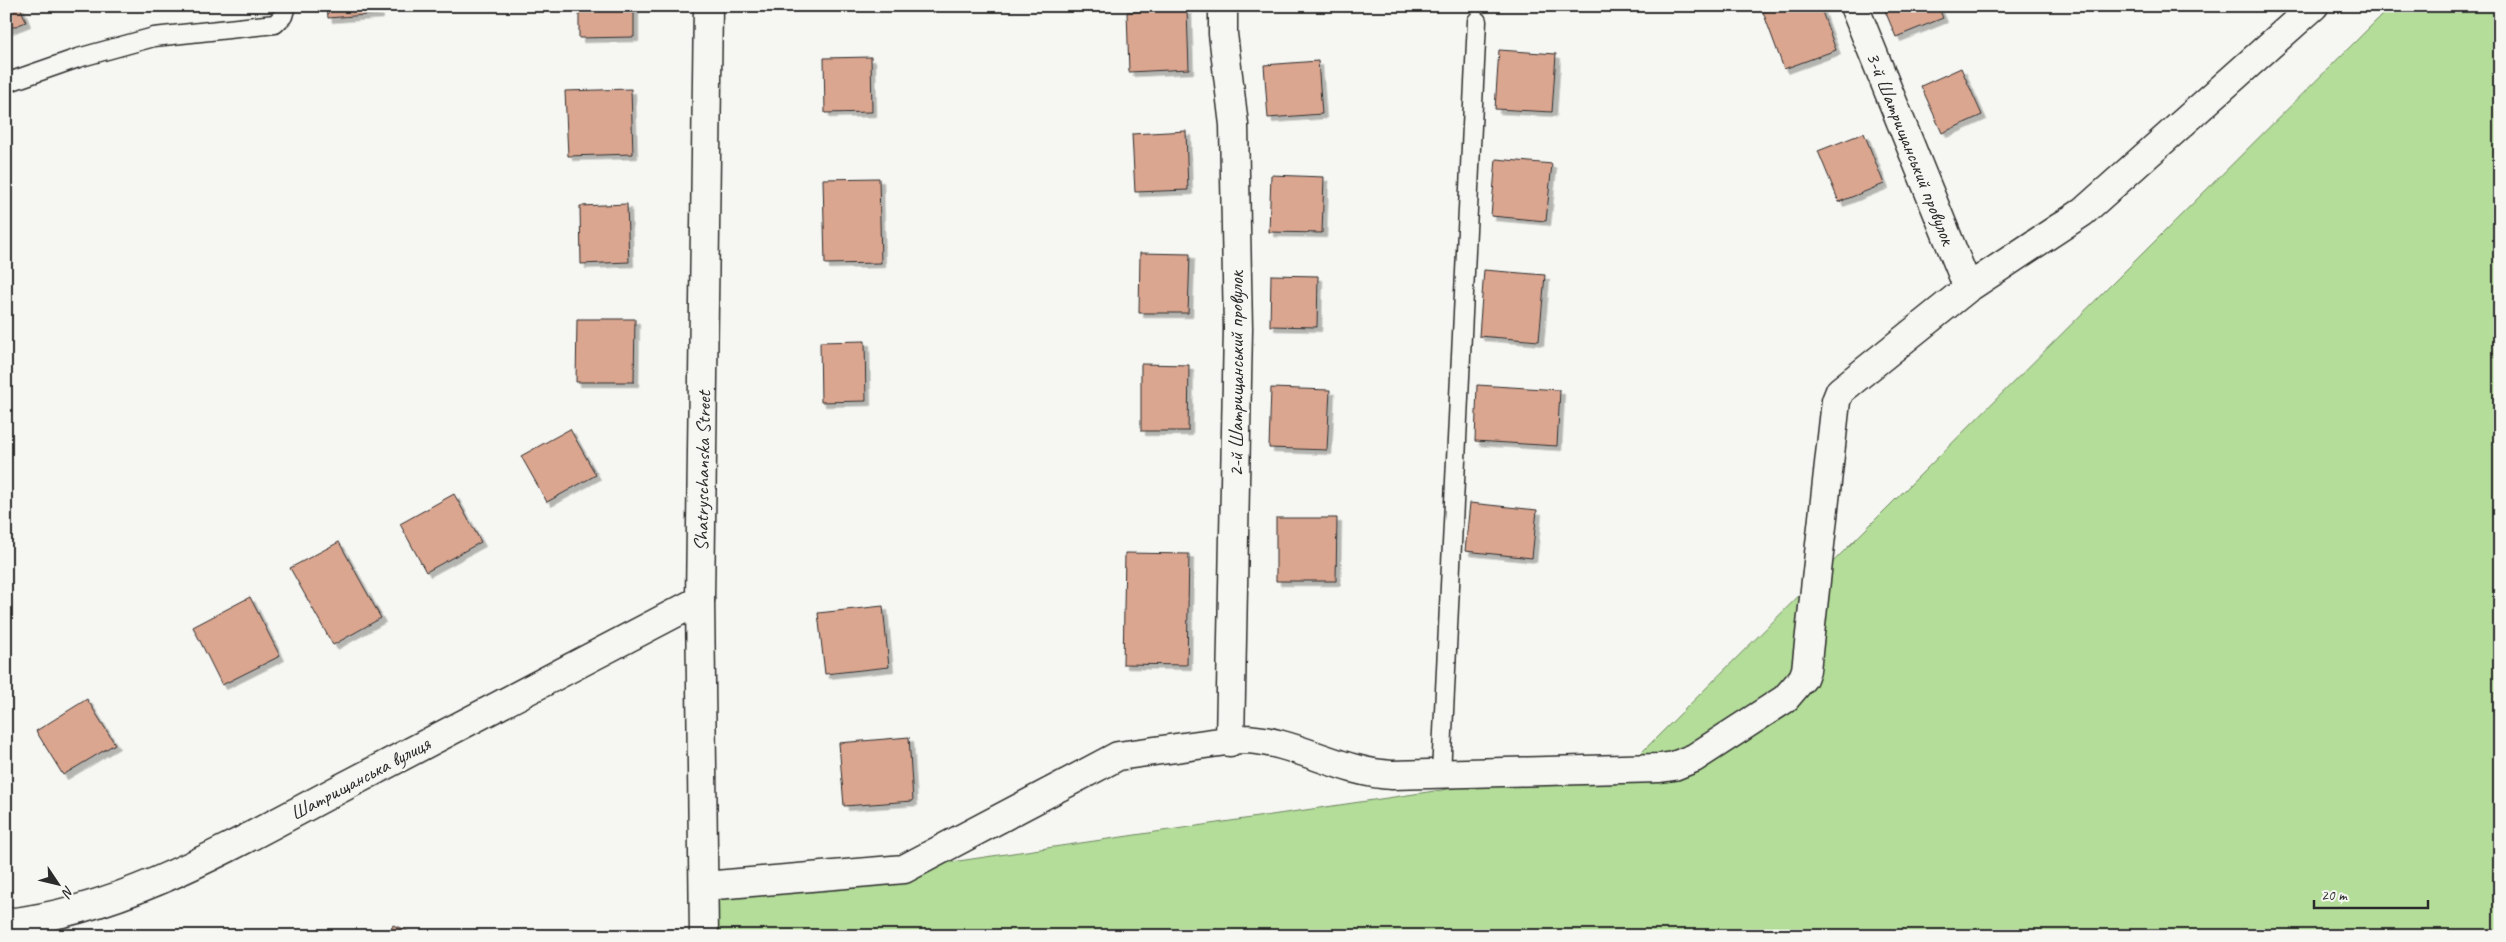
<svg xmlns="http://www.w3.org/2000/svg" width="2506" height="942" viewBox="0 0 2506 942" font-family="Caveat,sans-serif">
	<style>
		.green { fill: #b3dd99; stroke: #6f8462 }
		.building { fill: #dba690; stroke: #2b2b2b; filter: url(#shadow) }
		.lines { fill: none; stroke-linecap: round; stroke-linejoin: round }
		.service-casing { stroke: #2b2b2b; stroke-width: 21 }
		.minor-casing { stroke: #2b2b2b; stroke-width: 31 }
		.tertiary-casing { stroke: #2b2b2b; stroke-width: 31 }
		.service { stroke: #f6f6f2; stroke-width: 18 }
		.minor { stroke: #f6f6f2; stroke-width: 28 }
		.tertiary { stroke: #f6f6f2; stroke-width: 28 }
		.labels { text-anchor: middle; stroke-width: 5; stroke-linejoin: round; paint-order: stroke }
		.street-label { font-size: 20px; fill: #2b2b2b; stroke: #f6f6f2 }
	</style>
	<defs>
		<filter id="shadow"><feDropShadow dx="4.5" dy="4.5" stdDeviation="0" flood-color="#0004"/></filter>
	</defs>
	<rect width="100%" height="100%" fill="#f6f6f2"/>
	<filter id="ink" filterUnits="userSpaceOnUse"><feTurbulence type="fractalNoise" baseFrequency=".02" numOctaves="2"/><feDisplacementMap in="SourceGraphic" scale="10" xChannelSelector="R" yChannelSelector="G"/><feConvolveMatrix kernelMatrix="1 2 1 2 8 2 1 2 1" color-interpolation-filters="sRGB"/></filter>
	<g filter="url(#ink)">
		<path class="green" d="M2391,6h109v930h-1796v-50l200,-17 728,-107z"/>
		<path class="building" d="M6,6h14l6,16 -20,8z
			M327,6h51l1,8 -51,4z
			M579,6h55v31l-55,1z
			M1779,6h41l16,44 -52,19 -21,-57z
			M1883,6h55l5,12 -47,19z
			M1187,10l2,59 -60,3 -2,-60z
			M1499,50l57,4 -4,58 -57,-3z
			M871,57l1,55 -47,1 -1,-55z
			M1318,61l4,53 -54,4 -4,-53z
			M1961,68l21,47 -40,18 -21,-47z
			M631,89l2,65 -65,2 -3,-65z
			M1186,131l2,59 -53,2 -3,-58z
			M1864,133l20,51 -45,18 -21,-51z
			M1496,159l56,5 -6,57 -55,-5z
			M1271,175l53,2 -2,56 -53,-1z
			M879,178l2,85 -56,1 -2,-85z
			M627,204l2,58 -48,2 -1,-58z
			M1140,253l50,1 -2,59h-49z
			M1484,270l61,5 -6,66 -60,-5z
			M1271,275l47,1 -1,51 -47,-1z
			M577,319h58l-1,63h-58z
			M865,341l1,60 -45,1 -1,-60z
			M1141,364l48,1 -1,66h-47z
			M1477,385l83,5 -3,56 -82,-5z
			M1271,388l59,2 -3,60 -58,-2z
			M570,429l26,46 -49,27 -26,-46z
			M454,494l27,48 -55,30 -26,-48z
			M1470,503l67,7 -5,48 -67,-7z
			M1276,518h61l-1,63h-60z
			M339,542l42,76 -48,27 -43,-77z
			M1125,553l64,1 -2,111 -64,-1z
			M250,597l30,59 -58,29 -29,-58z
			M883,606l6,61 -64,7 -7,-61z
			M87,699l28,45 -52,31 -27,-44z
			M909,737l4,64 -69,5 -5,-63z
			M393,925l26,11h-31z"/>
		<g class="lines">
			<defs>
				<path id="service" d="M6,83l72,-25 76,-21 121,-13 8,-8 3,-10
					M1441,774l36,-753"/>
				<path id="minor" d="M1223,6v28l11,91 4,204 -8,413
					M1854,6l114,282
					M704,886l200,-17 214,-113 123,-17c52,0 99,34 151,36l268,-7 14,-2 20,-8 91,-59 18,-21 3,-8 30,-269 4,-10 128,-103 115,-76 231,-206
					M6,923c123,-13 237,-84 345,-140 117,-61 233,-122 349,-183"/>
				<path id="tertiary" d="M704,936l-4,-336 8,-594"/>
			</defs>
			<use href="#service" class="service-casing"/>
			<use href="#minor" class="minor-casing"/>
			<use href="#tertiary" class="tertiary-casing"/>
			<use href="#service" class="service"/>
			<use href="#minor" class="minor"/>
			<use href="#tertiary" class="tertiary"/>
		</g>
	</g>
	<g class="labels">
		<g class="street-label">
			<text transform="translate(1911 148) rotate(68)" y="7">3-й Шатрищанський провулок</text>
			<text transform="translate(1236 374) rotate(-90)" y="7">2-й Шатрищанський провулок</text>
			<text transform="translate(702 471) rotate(-89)" y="7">Shatryschanska Street</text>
			<text transform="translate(360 778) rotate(-28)" y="7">Шатрищанська вулиця</text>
		</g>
	</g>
	<rect width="2506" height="942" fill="none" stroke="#f6f6f2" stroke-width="25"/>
	<rect x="12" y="12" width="2481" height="917" fill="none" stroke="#2b2b2b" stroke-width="2" filter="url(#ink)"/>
	<g transform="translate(58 884) rotate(125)" stroke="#f6f6f2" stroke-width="4" paint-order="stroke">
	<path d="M0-4L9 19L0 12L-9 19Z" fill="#2b2b2b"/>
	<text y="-8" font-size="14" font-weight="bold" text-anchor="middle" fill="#2b2b2b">N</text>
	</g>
	<path d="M2314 900v8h114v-8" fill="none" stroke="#2b2b2b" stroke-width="2.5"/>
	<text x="2321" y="900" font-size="15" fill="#2b2b2b" stroke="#f6f6f2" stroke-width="4" paint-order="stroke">20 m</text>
</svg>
